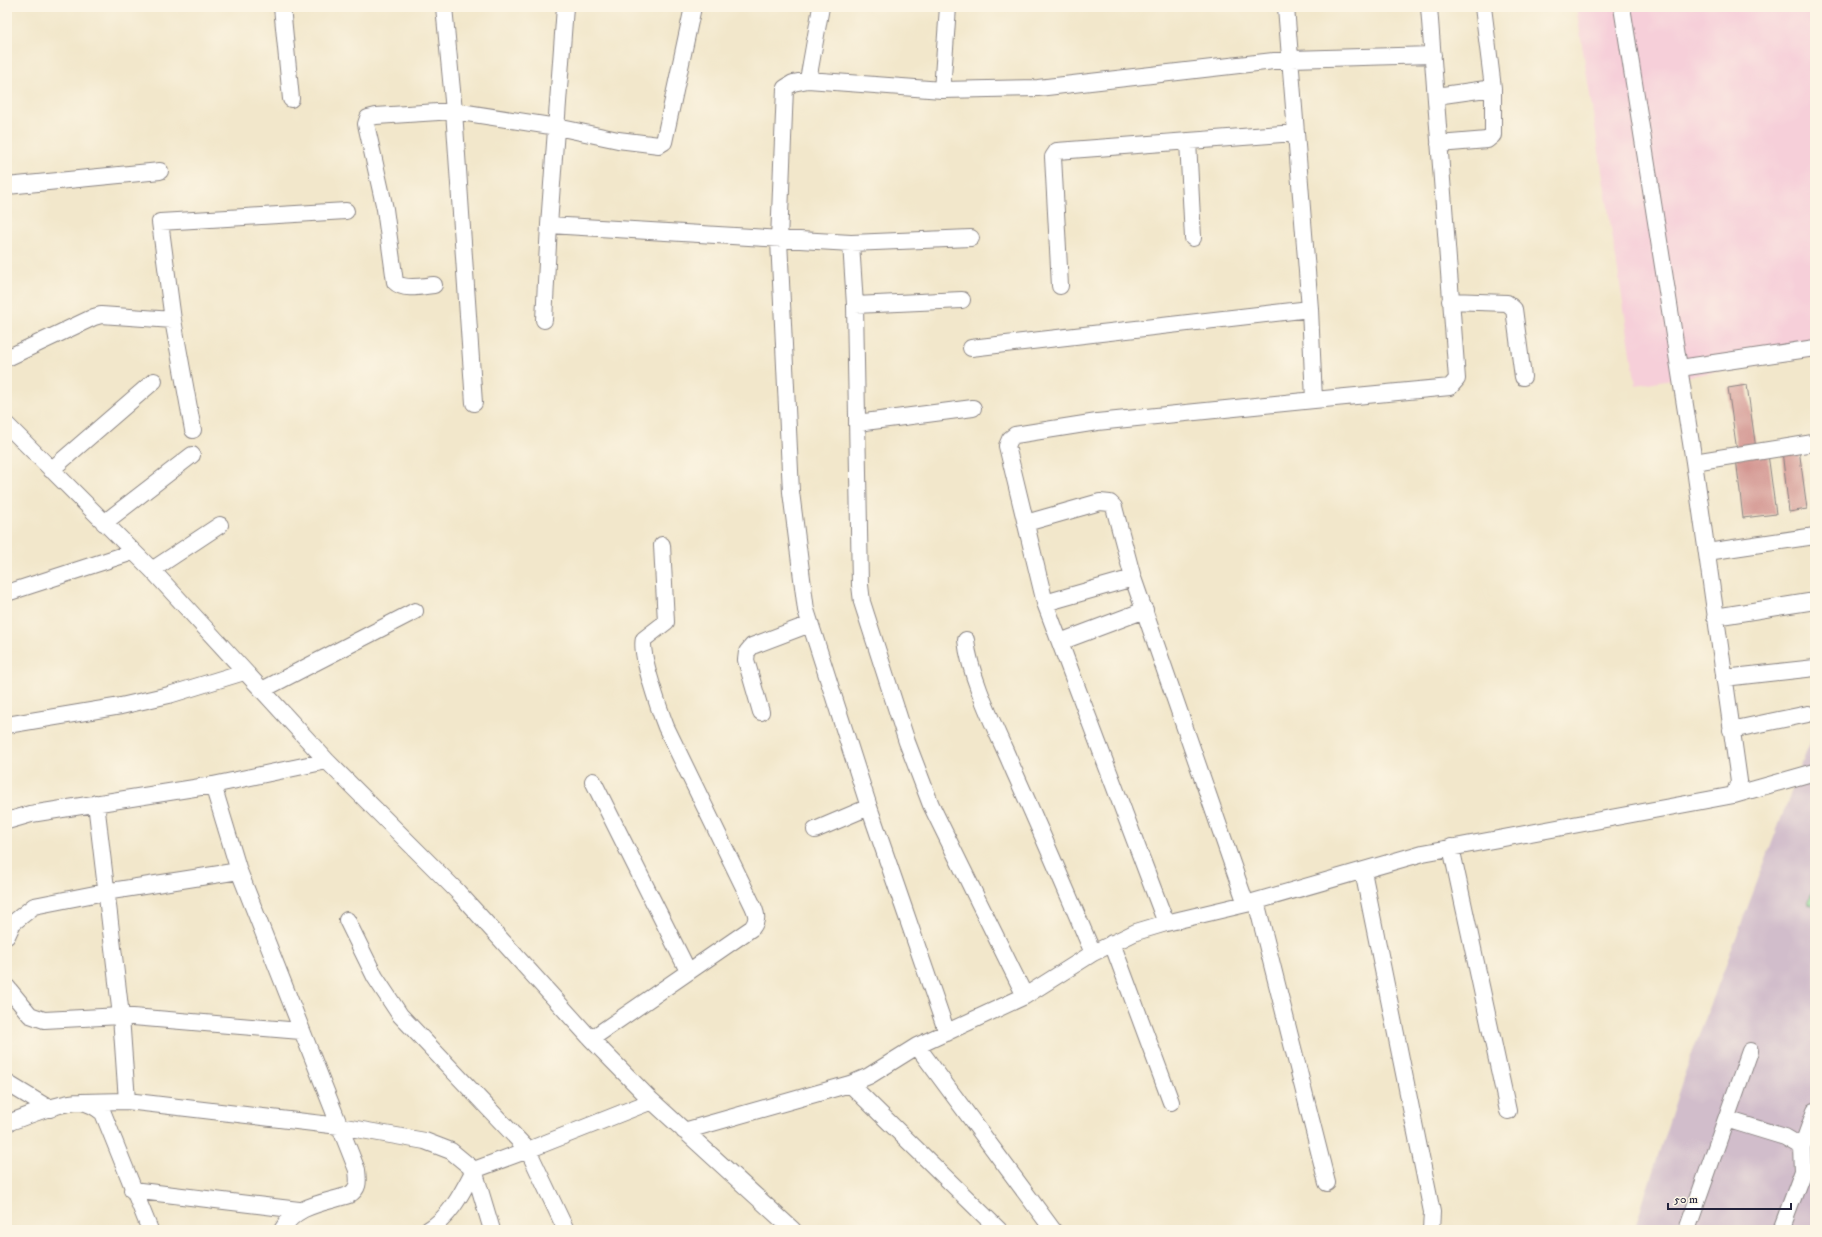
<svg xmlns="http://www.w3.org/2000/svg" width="1822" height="1237" viewBox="0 0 1822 1237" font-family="'IM FELL DW Pica',serif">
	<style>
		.built { fill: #f6cfd9 }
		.industrial { fill: #d1bdcb }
		.green { fill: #90dc99; stroke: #597f6a }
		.building { fill: #d39591 }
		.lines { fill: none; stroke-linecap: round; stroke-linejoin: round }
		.minor-casing { stroke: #8a8483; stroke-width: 18 }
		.minor { stroke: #fff; stroke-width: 16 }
	</style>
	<rect width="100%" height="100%" fill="#fcf5e5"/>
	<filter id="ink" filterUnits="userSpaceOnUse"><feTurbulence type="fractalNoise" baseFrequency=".025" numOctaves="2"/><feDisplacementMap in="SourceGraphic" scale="8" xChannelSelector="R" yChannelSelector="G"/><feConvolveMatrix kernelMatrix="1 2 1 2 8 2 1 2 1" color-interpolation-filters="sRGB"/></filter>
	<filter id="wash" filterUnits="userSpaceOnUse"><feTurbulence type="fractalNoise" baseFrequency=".012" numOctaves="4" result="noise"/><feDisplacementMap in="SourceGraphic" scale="16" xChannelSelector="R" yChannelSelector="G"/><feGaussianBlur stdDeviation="0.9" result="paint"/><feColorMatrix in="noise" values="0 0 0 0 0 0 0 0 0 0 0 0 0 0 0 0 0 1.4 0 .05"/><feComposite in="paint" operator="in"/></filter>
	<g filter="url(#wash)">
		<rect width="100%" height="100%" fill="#f2e7cb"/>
		<path class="built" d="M1576,7h239v348l-179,30z"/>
		<path class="industrial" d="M1815,729v501h-181l50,-155z"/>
		<path class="green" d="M1815,883v22l-7,-2z"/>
		<g id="blocks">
			<path class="building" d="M1747,385l9,64 -19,2 -9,-63z
				M1799,449l8,60 -18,3 -7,-61z
				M1768,454l8,60 -33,4 -7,-60z"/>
		</g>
	</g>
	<g filter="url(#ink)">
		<use href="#blocks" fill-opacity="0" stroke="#8a8483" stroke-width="1"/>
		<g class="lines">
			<defs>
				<path id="minor" d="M282,7l9,92
					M444,7l10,104 20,292
					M808,80l13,-73
					M942,90l6,-83
					M1436,96l57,-8
					M1188,141l5,97
					M1439,144l48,-4 6,-5v-47l-10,-81
					M7,186l153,-15
					M549,225l302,18 120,-5
					M851,243l4,62 5,280 2,17 45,140 24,63 94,191
					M434,285c-11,1 -30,6 -39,-3l-10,-73 -19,-85 2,-6 8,-2 78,-5 103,16 61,13 41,5 5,-3 29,-135
					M1060,286l-7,-129 4,-6 238,-18
					M1450,301l57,2 7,6 9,68
					M855,305l107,-5
					M544,320l5,-95 16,-218
					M971,348l339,-39
					M7,358l87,-41 7,-2 72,5
					M1680,368l135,-20
					M1314,400l136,-13 7,-8 -28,-372
					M857,423l116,-15
					M7,425l145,145 175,191 131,131 133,147 61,62 141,129
					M193,430l-20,-110 -13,-98 186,-11
					M1694,462l119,-19
					M51,470l103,-89
					M104,523l88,-68
					M1026,523l74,-21 10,1 4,4 19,71 113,326
					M1707,552l108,-16
					M152,570l68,-45
					M7,593l126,-41
					M1045,603l88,-25
					M1715,617l100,-16
					M966,640c4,40 32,93 48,131 27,60 53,121 79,182
					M1060,642l85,-32
					M1724,678l91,-10
					M262,690l153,-79
					M761,712l-15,-52 1,-8 5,-6 58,-22
					M7,725l114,-19 48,-11 75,-23
					M1731,730l77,-16
					M593,781l95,190
					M213,785l26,86 118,299c1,11 3,18 -8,25 -25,8 -54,10 -67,35
					M1734,795l81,-23
					M96,803l25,213 6,85
					M7,821l24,-7 182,-29 114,-24
					M815,830l54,-23
					M1451,847l57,264
					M1363,871l69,341 -1,18
					M1256,901l71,282
					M347,920l28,57 25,38 128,135 -54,20c-12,23 -23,46 -46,60
					M1166,923l-121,-320 -38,-157 3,-7 5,-4 82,-13 217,-22 -4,-91 -24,-302
					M7,936l6,-13 21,-17 71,-14 134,-21
					M1112,943l59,159
					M7,987l23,28 14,5 77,-4 180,15
					M947,1033l-78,-226 -63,-197 -15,-118 -12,-252 6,-152 8,-5 15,-3 134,10 96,-2 253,-29 142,-4
					M591,1039l161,-111c6,-8 5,-13 1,-22l-87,-179c-5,-13 -28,-78 -22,-88l22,-17 -4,-77
					M917,1046l136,184
					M7,1083l43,26
					M850,1084l149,146
					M81,1102l46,-1 212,25 86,15 26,10 23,19 18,60
					M1726,1119l59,18 17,10 1,24 -22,59
					M7,1123c21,-7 52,-21 74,-21 9,1 15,5 22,11l47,117
					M684,1131l166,-47 19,-8 48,-30 108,-50 68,-43 43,-21 30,-9 80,-19 177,-51 311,-58 5,-14 -45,-319 -72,-455
					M1802,1147l13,-36
					M132,1190l167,20
					M566,1230l-38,-80 124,-49
					M1687,1230l63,-179"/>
			</defs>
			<use href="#minor" class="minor-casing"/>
			<use href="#minor" class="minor"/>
		</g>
	</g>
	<rect width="1822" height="1237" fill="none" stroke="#fcf5e5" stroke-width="24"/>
	<path d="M1668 1203v6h123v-6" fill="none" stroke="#22223b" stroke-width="2"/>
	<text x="1674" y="1203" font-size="12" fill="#22223b" stroke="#fcf5e5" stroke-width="3" paint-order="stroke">50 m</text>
</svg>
